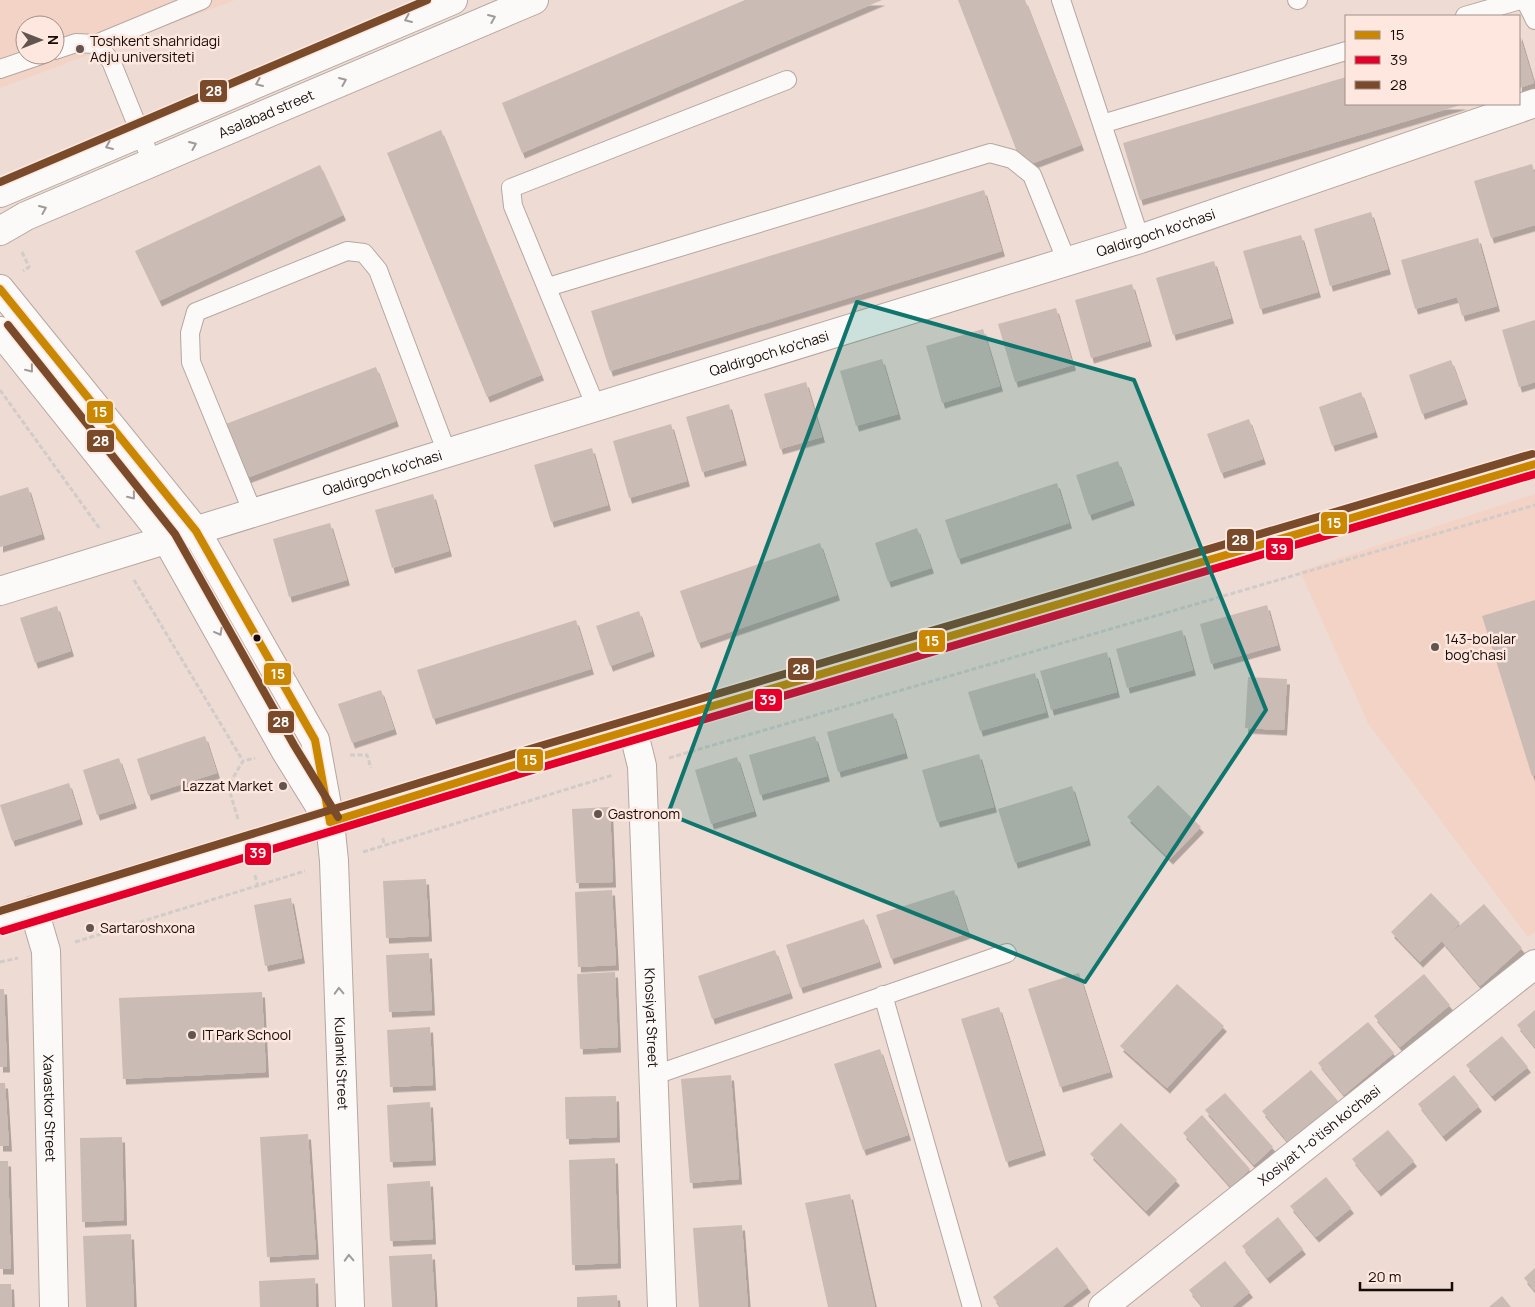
<svg xmlns="http://www.w3.org/2000/svg" width="1535" height="1307" viewBox="0 0 1535 1307" font-family="Manrope,sans-serif">
	<style>
		.built { fill: #f2d3c6; fill-rule: evenodd }
		.building { fill: #cabbb5; filter: url(#shadow) }
		.lines { fill: none; stroke-linecap: round; stroke-linejoin: round }
		.service-casing { stroke: #b5a7a0; stroke-width: 20 }
		.minor-casing { stroke: #b5a7a0; stroke-width: 30 }
		.secondary-casing { stroke: #b5a7a0; stroke-width: 30 }
		.path { stroke: #d1ccca; stroke-width: 3; stroke-dasharray: 5 2.5; stroke-linecap: butt }
		.service { stroke: #fcfaf8; stroke-width: 18 }
		.minor { stroke: #fcfaf8; stroke-width: 28 }
		.secondary { stroke: #fcfaf8; stroke-width: 28 }
		.bus-1-casing { stroke: #fde7de; stroke-width: 11 }
		.bus-2-casing { stroke: #fde7de; stroke-width: 11 }
		.bus-3-casing { stroke: #fde7de; stroke-width: 11 }
		.bus-1 { stroke: #ca8701; stroke-width: 8 }
		.bus-2 { stroke: #e4002b; stroke-width: 8 }
		.bus-3 { stroke: #7a4b2a; stroke-width: 8 }
		.oneway { stroke: #a09a98 }
		.marked { fill: #0f766e; fill-opacity: 0.2; stroke: #0f766e; stroke-width: 4; stroke-linejoin: round }
		.poi-dot { fill: #62544e; stroke: #fde7de; stroke-width: 2 }
		.bus-dot { fill: #160b07; stroke: #fde7de; stroke-width: 2 }
		.labels { text-anchor: middle; stroke-width: 5; stroke-linejoin: round; paint-order: stroke }
		.poi-label { font-size: 14px; fill: #160b07; stroke: #fde7de; text-anchor: start }
		.street-label { font-size: 14px; fill: #160b07; stroke: #fde7de }
		.line-badge { stroke: #fde7de; stroke-width: 2 }
		.badge-label { font-size: 14px; text-anchor: middle; font-weight: bold; fill: #fff }
	</style>
	<defs>
		<filter id="shadow"><feDropShadow dx="3" dy="5.5" stdDeviation="0" flood-color="#0004"/></filter>
	</defs>
	<rect width="100%" height="100%" fill="#eedbd3"/>
	<path class="built" d="M0,0h235l-235,88zM25,25h30v30h-30z
		M1535,494v438l-7,5 -160,-214 -68,-152z"/>
	<path class="building" d="M745,0h137l-360,153 -20,-50z
		M958,0h67l56,145 -58,22z
		M1519,33l15,50 -15,5z
		M1346,77v27h118l-324,96 -17,-57z
		M441,130l100,245 -54,22 -100,-244z
		M1532,164l3,11v50l-44,13 -17,-57z
		M320,165l23,50 -184,86 -24,-50z
		M984,190l18,61 -392,120 -19,-60z
		M1371,212l17,57 -58,17 -16,-57z
		M1301,235l17,57 -58,17 -17,-58z
		M1478,238l19,68 -35,10 -5,-19 -42,12 -14,-49z
		M1214,261l17,57 -58,17 -17,-57z
		M1132,284l17,57 -58,17 -16,-58z
		M1056,308l17,57 -58,17 -17,-58z
		M1535,320v62l-16,5 -17,-57z
		M983,329l17,57 -58,17 -16,-57z
		M882,359l16,55 -42,12 -16,-55z
		M1451,360l14,39 -43,15 -13,-39z
		M376,367l20,54 -152,58 -21,-54z
		M806,382l16,55 -42,12 -16,-55z
		M1361,392l14,40 -43,14 -13,-39z
		M729,404l15,56 -42,12 -16,-55z
		M1249,419l14,40 -42,14 -14,-39z
		M671,424l16,57 -58,17 -16,-57z
		M592,448l16,57 -57,17 -17,-57z
		M1118,461l14,39 -43,15 -13,-40z
		M1057,483l12,40 -111,36 -13,-39z
		M28,487l14,47 -42,13v-51z
		M433,494l16,57 -57,17 -17,-58z
		M330,523l17,57 -58,17 -16,-58z
		M917,528l14,40 -43,14 -13,-39z
		M820,543l17,52 -139,48 -18,-52z
		M1535,600v175l-3,1 -50,-160z
		M1267,605l11,40 -67,19 -11,-40z
		M57,606l14,45 -36,12 -15,-45z
		M639,611l13,40 -42,15 -14,-40z
		M576,620l15,49 -158,50 -16,-49z
		M1182,630l11,40 -66,18 -11,-39z
		M1107,652l10,40 -66,18 -11,-39z
		M1035,673l11,39 -66,19 -12,-39z
		M1248,677l39,2 -3,51 -39,-2z
		M381,690l13,39 -42,14 -14,-39z
		M893,713l12,40 -67,19 -11,-40z
		M205,736l12,37 -69,22 -11,-36z
		M815,736l12,40 -67,19 -11,-40z
		M979,754l15,53 -57,15 -15,-52z
		M737,757l17,54 -43,13 -16,-54z
		M119,758l15,45 -37,12 -14,-45z
		M69,783l11,36 -68,22 -12,-36z
		M1158,785l43,42 -31,32 -43,-42z
		M1072,786l16,54 -73,23 -17,-54z
		M610,807l3,75 -37,1 -4,-74z
		M426,879l3,57 -43,2 -3,-57z
		M612,890l4,75 -38,2 -3,-75z
		M954,890l14,43 -77,26 -15,-44z
		M1431,893l29,30 -40,39 -29,-30z
		M291,898l11,60 -37,8 -11,-61z
		M1484,904l38,44 -42,38 -38,-45z
		M864,919l15,43 -79,26 -14,-43z
		M775,950l15,43 -78,26 -14,-43z
		M429,953l3,57 -43,2 -3,-57z
		M615,972l3,75 -38,2 -3,-75z
		M1079,973l31,99 -50,15 -32,-98z
		M1424,974l26,31 -50,42 -26,-31z
		M1177,984l47,42 -57,62 -47,-42z
		M0,989h4l3,78h-7z
		M262,992l4,80 -143,7 -4,-81z
		M999,1007l44,143 -37,12 -45,-143z
		M1535,1010v37l-18,-22z
		M1368,1022l26,31 -50,42 -26,-32z
		M430,1027l3,58 -43,2 -3,-57z
		M1502,1036l26,31 -36,29 -26,-31z
		M880,1049l28,86 -45,15 -29,-86z
		M1311,1070l27,31 -50,41 -26,-31z
		M731,1075l8,104 -49,4 -9,-104z
		M1454,1075l25,31 -36,30 -25,-32z
		M0,1083h5l4,63h-9z
		M1225,1093l48,54 -19,18 -49,-55z
		M616,1096l1,41 -51,2 -1,-42z
		M430,1102l3,58 -43,2 -3,-57z
		M1202,1115l48,54 -19,18 -48,-54z
		M1121,1123l56,57 -31,31 -56,-57z
		M1388,1130l26,31 -36,30 -26,-32z
		M308,1134l8,120 -49,3 -7,-120z
		M122,1137l2,83 -42,2 -2,-84z
		M615,1158l3,105 -46,2 -3,-105z
		M0,1161h8l3,108h-11z
		M1326,1177l25,31 -35,29 -26,-31z
		M430,1181l3,58 -43,2 -3,-57z
		M850,1194l25,113h-47l-23,-104z
		M1278,1217l25,32 -36,29 -25,-32z
		M742,1225l6,82h-49l-6,-79z
		M131,1234l3,73h-48l-3,-71z
		M1057,1247l31,40 -26,20h-61l-8,-10z
		M432,1254l3,53h-43l-3,-51z
		M1225,1261l25,31 -18,15h-29l-14,-17z
		M1535,1268v23l-11,-13z
		M315,1278l1,29h-56l-1,-26z
		M0,1284h11l1,23h-12z
		M617,1295l1,12h-41v-10z
		M1502,1296l9,11h-22z"/>
	<g class="lines">
		<defs>
			<path id="service" d="M1061,0l79,239
				M1297,0h1
				M1525,0l10,20
				M1465,16l55,-16
				M96,44l106,-44
				M55,50l21,-7 20,1 15,17 41,101
				M0,69l41,-14
				M1102,124l244,-73
				M548,287l442,-134 22,6 20,16 35,87
				M596,407l-83,-201 -2,-18 276,-108
				M253,513l-62,-151 -1,-29 6,-21 151,-61 17,2 14,17 69,183
				M883,995l89,312
				M655,1075l352,-122"/>
			<g id="minor">
				<path id="s1" d="M0,591l1140,-352 395,-136"/>
				<path id="s2" d="M330,822l4,39 16,446"/>
				<path id="s3" d="M34,910l12,41 8,356"/>
				<path id="s4" d="M1103,1307l432,-343"/>
			</g>
			<g id="secondary">
				<path d="M0,193l453,-193"/>
				<path id="s5" d="M0,231l26,-15 508,-216"/>
				<path d="M0,289l196,242 119,209 15,82"/>
				<path d="M0,331l167,209 118,210 36,58"/>
				<path id="s6" d="M633,730l9,36 20,541"/>
				<path d="M0,921l543,-165 992,-292"/>
			</g>
		</defs>
		<use href="#service" class="service-casing"/>
		<use href="#minor" class="minor-casing"/>
		<use href="#secondary" class="secondary-casing"/>
		<path class="path" d="M22,252l7,15 -6,4
			M0,390l100,139
			M134,580l109,181
			M350,755h17l4,13
			M669,758l866,-253
			M238,819l-10,-33 15,-25 12,-3
			M383,838l1,7
			M363,852l250,-77
			M255,875l3,12
			M75,942l230,-71
			M0,962l18,-4"/>
		<use href="#service" class="service"/>
		<use href="#minor" class="minor"/>
		<use href="#secondary" class="secondary"/>
		<defs>
			<path id="bus-1" d="M0,289l196,242 119,209 15,82
				M330,822l213,-66 992,-292"/>
			<path id="bus-2" d="M3,931l543,-165 989,-292"/>
			<path id="bus-3" d="M0,182l427,-182
				M8,325l167,209 119,211 44,72
				M0,911l540,-165 992,-292"/>
		</defs>
		<use href="#bus-1" class="bus-1-casing"/>
		<use href="#bus-2" class="bus-2-casing"/>
		<use href="#bus-3" class="bus-3-casing"/>
		<use href="#bus-1" class="bus-1"/>
		<use href="#bus-2" class="bus-2"/>
		<use href="#bus-3" class="bus-3"/>
	</g>
	<defs><path id="oneway-chevron" d="M-2-3.5L2.5 0L-2 3.5" fill="none" stroke-width="1.6" stroke-linecap="round" stroke-linejoin="round" transform="scale(1.25)"/></defs>
	<g class="oneway">
		<use href="#oneway-chevron" transform="translate(492 18) rotate(-23)"/>
		<use href="#oneway-chevron" transform="translate(408 19) rotate(157)"/>
		<use href="#oneway-chevron" transform="translate(343 81) rotate(-23)"/>
		<use href="#oneway-chevron" transform="translate(259 83) rotate(157)"/>
		<use href="#oneway-chevron" transform="translate(193 145) rotate(-23)"/>
		<use href="#oneway-chevron" transform="translate(109 146) rotate(157)"/>
		<use href="#oneway-chevron" transform="translate(43 209) rotate(-23)"/>
		<use href="#oneway-chevron" transform="translate(30 369) rotate(51)"/>
		<use href="#oneway-chevron" transform="translate(132 496) rotate(51)"/>
		<use href="#oneway-chevron" transform="translate(219 632) rotate(61)"/>
		<use href="#oneway-chevron" transform="translate(339 991) rotate(-92)"/>
		<use href="#oneway-chevron" transform="translate(349 1258) rotate(-92)"/>
	</g>
	<path class="marked" d="M857,302l277,78 132,330 -181,272 -417,-168z"/>
	<g class="poi-dot">
		<circle cx="80" cy="49" r="5"/>
		<circle cx="1435" cy="647" r="5"/>
		<circle cx="283" cy="786" r="5"/>
		<circle cx="598" cy="814" r="5"/>
		<circle cx="90" cy="928" r="5"/>
		<circle cx="192" cy="1035" r="5"/>
	</g>
	<circle class="bus-dot" cx="257" cy="638" r="4.5"/>
	<g class="labels">
		<g class="poi-label">
			<text x="90" y="46">Toshkent shahridagi<tspan x="90" dy="16">Adju universiteti</tspan></text>
			<text x="1445" y="644">143-bolalar<tspan x="1445" dy="16">bog'chasi</tspan></text>
			<text x="273" y="791" text-anchor="end">Lazzat Market</text>
			<text x="608" y="819">Gastronom</text>
			<text x="100" y="933">Sartaroshxona</text>
			<text x="202" y="1040">IT Park School</text>
		</g>
		<g class="street-label">
			<text dy="5" stroke="none"><textPath href="#s5" startOffset="291">Asalabad street</textPath></text>
			<text dy="5" stroke="none"><textPath href="#s1" startOffset="1210">Qaldirgoch ko'chasi</textPath></text>
			<text dy="5" stroke="none"><textPath href="#s1" startOffset="805">Qaldirgoch ko'chasi</textPath></text>
			<text dy="5" stroke="none"><textPath href="#s1" startOffset="400">Qaldirgoch ko'chasi</textPath></text>
			<text dy="5" stroke="none"><textPath href="#s6" startOffset="289">Khosiyat Street</textPath></text>
			<text dy="5" stroke="none"><textPath href="#s2" startOffset="242">Kulamki Street</textPath></text>
			<text dy="5" stroke="none"><textPath href="#s3" startOffset="200">Xavastkor Street</textPath></text>
			<text dy="5" stroke="none"><textPath href="#s4" startOffset="276">Xosiyat 1-o'tish ko'chasi</textPath></text>
		</g>
	</g>
	<g class="line-badge">
		<rect x="199" y="79" width="29" height="24" rx="5" fill="#7a4b2a"/>
		<rect x="86" y="400" width="28" height="24" rx="5" fill="#ca8701"/>
		<rect x="86" y="429" width="29" height="24" rx="5" fill="#7a4b2a"/>
		<rect x="1320" y="511" width="28" height="24" rx="5" fill="#ca8701"/>
		<rect x="1226" y="528" width="29" height="24" rx="5" fill="#7a4b2a"/>
		<rect x="1265" y="537" width="29" height="24" rx="5" fill="#e4002b"/>
		<rect x="918" y="629" width="28" height="24" rx="5" fill="#ca8701"/>
		<rect x="787" y="657" width="28" height="24" rx="5" fill="#7a4b2a"/>
		<rect x="263" y="662" width="29" height="24" rx="5" fill="#ca8701"/>
		<rect x="754" y="688" width="29" height="24" rx="5" fill="#e4002b"/>
		<rect x="267" y="710" width="28" height="24" rx="5" fill="#7a4b2a"/>
		<rect x="516" y="748" width="28" height="24" rx="5" fill="#ca8701"/>
		<rect x="244" y="842" width="28" height="24" rx="5" fill="#e4002b"/>
	</g>
	<g class="badge-label">
		<text x="214" y="96">28</text>
		<text x="100" y="417">15</text>
		<text x="101" y="446">28</text>
		<text x="1334" y="528">15</text>
		<text x="1240" y="545">28</text>
		<text x="1279" y="554">39</text>
		<text x="932" y="646">15</text>
		<text x="801" y="674">28</text>
		<text x="278" y="679">15</text>
		<text x="768" y="705">39</text>
		<text x="281" y="727">28</text>
		<text x="530" y="765">15</text>
		<text x="258" y="858">39</text>
	</g>
	<rect x="1345" y="15" width="175" height="90" fill="#fde7de" stroke="#a18f88"/>
	<rect x="1355" y="31" width="25" height="8" fill="#ca8701" stroke="#a18f88"/>
	<text x="1390" y="40" font-size="15" fill="#160b07">15</text>
	<rect x="1355" y="56" width="25" height="8" fill="#e4002b" stroke="#a18f88"/>
	<text x="1390" y="65" font-size="15" fill="#160b07">39</text>
	<rect x="1355" y="81" width="25" height="8" fill="#7a4b2a" stroke="#a18f88"/>
	<text x="1390" y="90" font-size="15" fill="#160b07">28</text>
	<g transform="translate(40 40) rotate(90)"><circle r="24" fill="#fde7de" stroke="#a18f88"/>
	<path d="M0-4L9 19L0 12L-9 19Z" fill="#62544e"/>
	<text y="-8" font-size="14" font-weight="bold" text-anchor="middle" fill="#160b07">N</text>
	</g>
	<path d="M1360 1282v8h92v-8" fill="none" stroke="#160b07" stroke-width="2.5"/>
	<text x="1368" y="1282" font-size="15" fill="#160b07" stroke="#fde7de" stroke-width="4" paint-order="stroke">20 m</text>
</svg>
